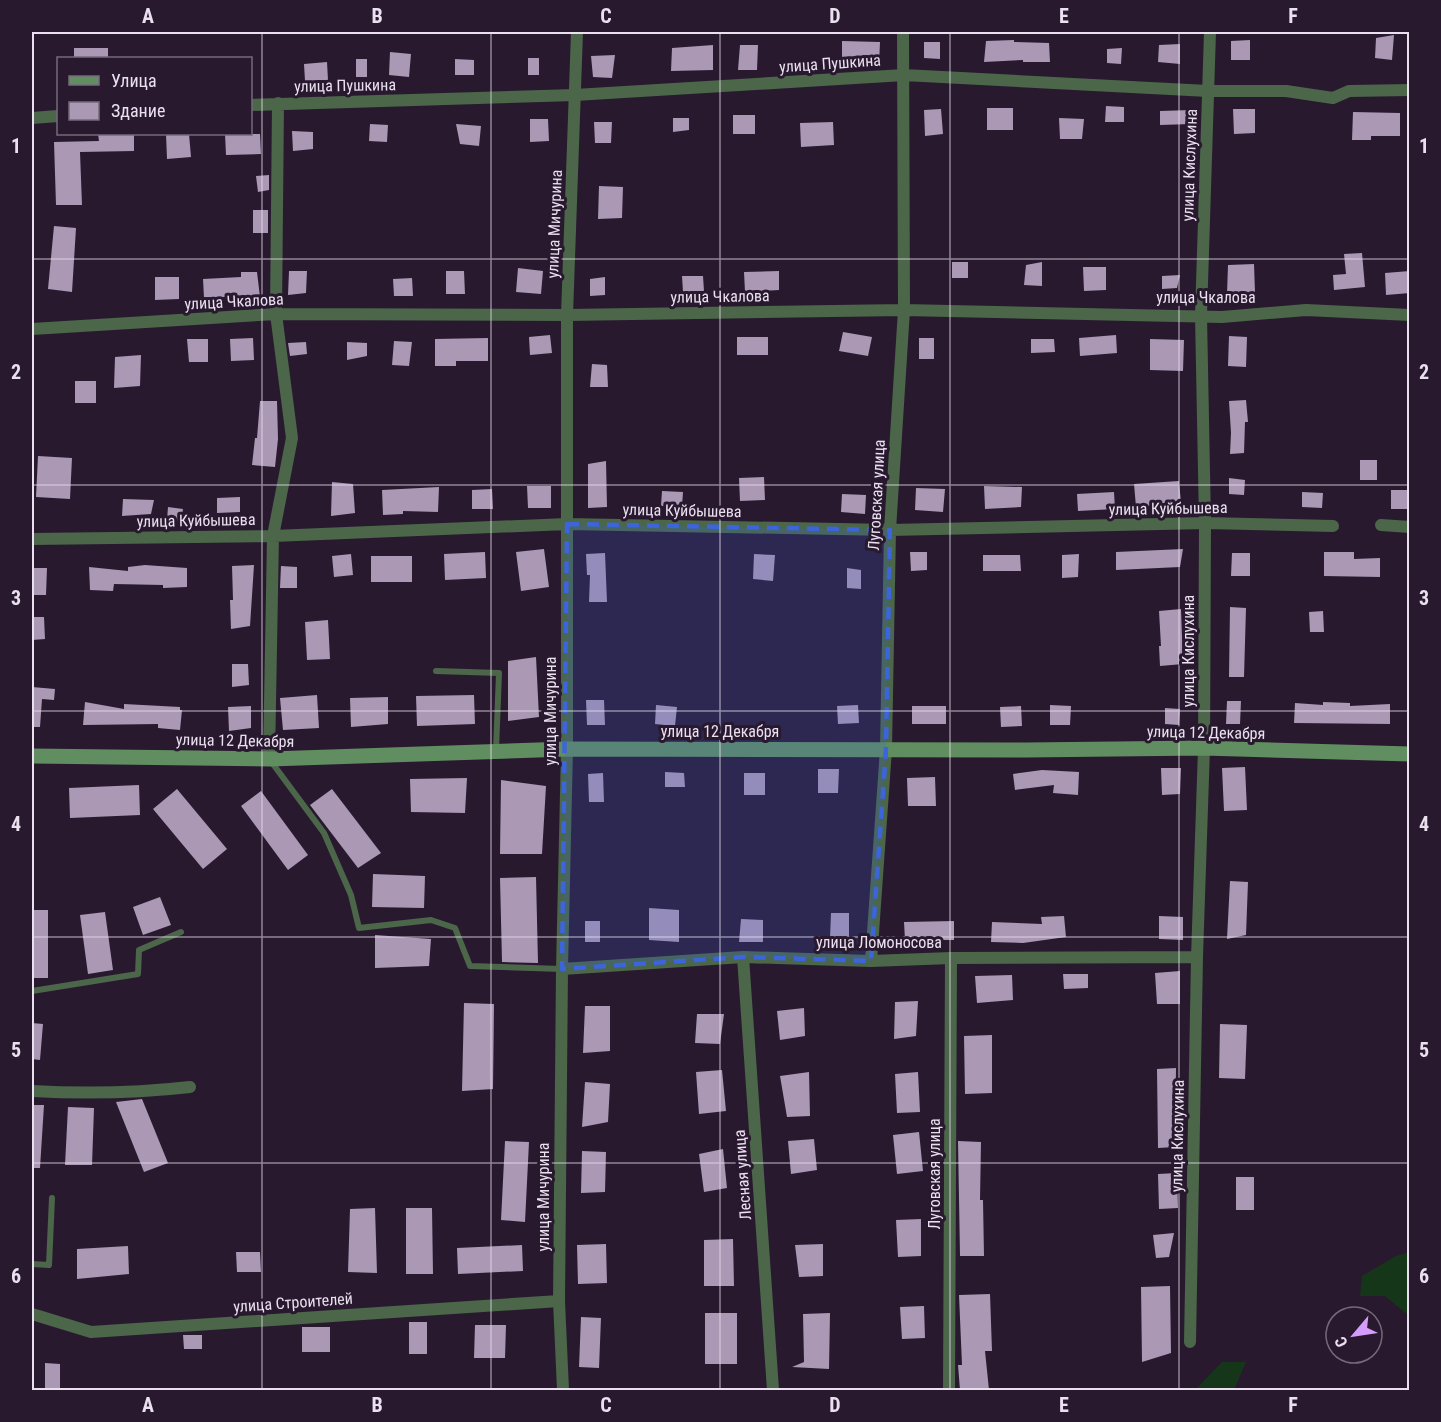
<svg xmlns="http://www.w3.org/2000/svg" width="1441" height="1422" viewBox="0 0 1441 1422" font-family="'Roboto Condensed',sans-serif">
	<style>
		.green { fill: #16361a }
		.building { fill: #ab98b4 }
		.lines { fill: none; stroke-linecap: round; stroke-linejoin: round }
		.lane { stroke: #4b6649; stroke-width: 6 }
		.street { stroke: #4b6649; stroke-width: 12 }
		.secondary { stroke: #618e60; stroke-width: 15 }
		.marked { fill: #3c64db; fill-opacity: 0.2; stroke: #3c64db; stroke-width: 4.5; stroke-dasharray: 12 8; stroke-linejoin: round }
		.grid { fill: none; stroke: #eae0ef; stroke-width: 1.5; stroke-opacity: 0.55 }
		.labels { text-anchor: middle; stroke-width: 6; stroke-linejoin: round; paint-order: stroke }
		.street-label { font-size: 16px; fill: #eae0ef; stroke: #28192f }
		.neatline { fill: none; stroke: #eae0ef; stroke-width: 2 }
		.grid-label { font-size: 20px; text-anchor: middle; font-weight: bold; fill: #eae0ef }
	</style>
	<rect width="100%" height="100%" fill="#28192f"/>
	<path class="green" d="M1409,1252v64l-24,-20h-25l2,-20 34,-20z
		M1222,1362h24l-12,28h-47l9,-1z"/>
	<path class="building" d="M1394,35l-2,25 -17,-2 1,-20z
		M1014,40v2l35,1 1,19h-27v-2l-39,2 2,-21z
		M1250,40v20h-19v-19z
		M842,41l38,1 -1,24 -37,-1z
		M924,42h16v17l-16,-1z
		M1180,44v20l-22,-2 1,-17z
		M713,45v25l-42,1 1,-23z
		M740,45h18l-1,25h-19z
		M74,48h34v10h-34z
		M1122,48l-1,16 -14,-1v-14z
		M390,52l21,2 -2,23 -20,-2z
		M615,55l-3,23 -19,-1 -2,-21z
		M528,58h11v17h-11z
		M356,59h11v18h-11z
		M455,59l19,1v15h-19z
		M327,62l1,18 -23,1 -1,-17z
		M1106,106l18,1v15h-19z
		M987,108h26v22h-26z
		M941,109l2,25 -18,2 -1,-26z
		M1233,109h22v24l-21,1z
		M1191,110v14l-31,1v-14z
		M1353,112l47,1v23h-29v4h-19z
		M733,115h22v19h-22z
		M673,118h16v12l-16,2z
		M1059,118l25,1 -2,20h-22z
		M530,119h18l1,22 -19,1z
		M594,122h18l-1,21h-16z
		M833,122l1,23 -33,2 -1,-24z
		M370,124l18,1 -1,17 -18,-1z
		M456,124l25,2 -2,20 -19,-2z
		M292,131l21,1v17l-20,2z
		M98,134h36v17l-54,1 2,53h-26l-2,-63 45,-1z
		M166,134h23l2,23 -24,2z
		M225,134h35l1,20 -35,1z
		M269,175v15l-11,2 -2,-16z
		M599,186l24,1 -1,31 -24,1z
		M253,210h15v23h-15z
		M54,226l22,2 -4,64 -24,-3z
		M1362,253l3,34 -31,3 -1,-15 13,-1 -2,-20z
		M952,262h16v16h-16z
		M1042,262v24l-18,-1 2,-20z
		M1254,264l1,28 -28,2 1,-29z
		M1083,267h23v23l-22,1z
		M518,268l25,3 -2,23 -25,-2z
		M289,271h18l-1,22 -18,2z
		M446,271h18l1,23h-19z
		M779,271v19l-34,2 -1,-20z
		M1410,271v22l-24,2 -1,-22z
		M241,272h16l3,25 -18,2v-3l-38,2 -1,-19 38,-2z
		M1180,275l-3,13 -15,1v-13z
		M682,276h21l1,15 -21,1z
		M155,277h24v22l-24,1z
		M605,277v18l-15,1v-17z
		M412,278l1,18h-19l-1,-17z
		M843,332l29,5 -4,19 -29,-5z
		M550,335l2,18 -22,2 -1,-18z
		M1116,335l1,18 -37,3 -1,-18z
		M1229,336l18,1 -1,30 -18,-1z
		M737,337h31v18h-31z
		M253,338l1,22 -23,1 -1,-22z
		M488,338v23h-32v5h-21v-27z
		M919,338h15v21h-15z
		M187,339h21v23h-19z
		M1031,339h23l1,13 -24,1z
		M1150,339l34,1 -1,31 -33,-1z
		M394,341l18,1 -3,24 -17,-1z
		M306,342l1,12 -17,2 -2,-13z
		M347,342l20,1v13l-20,4z
		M141,355l-1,31 -26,2 1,-31z
		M592,364l15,1 1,22h-18z
		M75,381h21v22h-21z
		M1246,400l2,22h-3l-1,31 -14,1 1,-21 -2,-32z
		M260,401h17l1,38 -3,28 -23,-2 3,-27h2z
		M38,456l34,2 -2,41 -34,-2z
		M1360,460h17v20h-17z
		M606,461l1,46 -19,1v-44z
		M764,477l1,23 -25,1 -1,-23z
		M1229,478l16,2 -1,15 -15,-1z
		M1179,481l2,22 -45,4 -2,-23z
		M332,482l21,2 2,29 -24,3z
		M527,486h24v22h-23z
		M984,486l38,1 -1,20 -36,2z
		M439,487l-1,25 -35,-1v3l-20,1 -1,-25z
		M916,488l29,1 -2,23 -28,-2z
		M492,489l1,20h-21v-19z
		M1391,490h19l-1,19h-18z
		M662,491l21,1 -1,15 -21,-1z
		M1114,492l1,17 -37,2 -1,-17z
		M1302,492l21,1 -1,15 -20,-1z
		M842,494l24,1 -1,19 -24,-2z
		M240,497v15l-23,1v-15z
		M123,499l31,1 -3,14 -29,2z
		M168,507l15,2 -2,12 -14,-1z
		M544,549l5,38 -28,4 -5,-39z
		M1183,549l-3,18 -64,3v-18z
		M485,552l1,26 -41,2 -1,-26z
		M910,552h17v18l-16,1z
		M1324,552h30v7l26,-1v19l-56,-1z
		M605,553l2,49h-18l1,-27h-3l-1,-21z
		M1232,553h18v23h-19z
		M351,554l2,21 -19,2 -2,-21z
		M754,554l21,1 -2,26 -20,-2z
		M1079,554l-1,23 -16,1v-23z
		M983,555h37l1,16h-38z
		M371,556h41v26h-41z
		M145,565l42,3v19l-24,1v-3l-49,-1 -1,7 -23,-1 -1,-23 39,4v-4z
		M254,565l-4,61 -19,3 -1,-29h3l-1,-34z
		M281,566l16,1v21h-17z
		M32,568h15l-1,27h-14z
		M847,568l14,2v19l-14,-1z
		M1230,607l16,1 -2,69h-15z
		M1181,609l2,55 -23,2 -1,-20h2l-2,-35z
		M1323,611l1,21h-14l-1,-20z
		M32,617h12l1,22 -13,1z
		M328,620l2,39 -23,1 -2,-38z
		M536,657l3,60 -31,4v-60z
		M232,664h16l1,21 -17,2z
		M32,687l23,2 -1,11 -12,-1 -2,28h-8z
		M317,695l2,33 -36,2 -3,-32z
		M474,695l1,29 -58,2 -1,-30z
		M388,697v27l-37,3 -1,-29z
		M586,700h18l1,25h-18z
		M1227,701h14l-1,23h-14z
		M85,702l39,7v-5l56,3v3h2l-2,20 -22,-2v-4l-75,1z
		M1323,702l27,1v3l40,-2v20l-96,-1 1,-20 28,2z
		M656,705l21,2 -2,19 -20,-2z
		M858,705l1,18 -21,1 -1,-18z
		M1050,705l21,1 -1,19h-20z
		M251,706v22l-22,3 -1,-24z
		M912,706h34v18h-34z
		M1021,706l1,20 -21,1 -1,-20z
		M1165,708l15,1 -1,16 -14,-1z
		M1245,767l2,43 -23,1 -2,-43z
		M1161,768h20l-1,26 -18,1z
		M818,769h21l-1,24h-20z
		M1042,770l37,2 -1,23 -25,-2 1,-8 -39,5 -2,-16z
		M665,772l19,1 1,14h-20z
		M603,773l1,29h-15l-1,-28z
		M744,773h21v22h-21z
		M935,777l1,29h-28l-1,-28z
		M467,778l-2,35 -54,-1 -1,-33z
		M501,780l45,6 -4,68h-42z
		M139,785l1,30 -70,3 -1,-30z
		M177,789l50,60 -24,20 -50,-60z
		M332,789l49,64 -23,15 -48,-63z
		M261,791l47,64 -20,15 -47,-64z
		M373,874l52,2 -1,32 -52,-1z
		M536,877l2,86 -36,-1 -2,-84z
		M1230,881l18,1 -2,53 -19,4z
		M160,897l11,28 -28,10 -10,-28z
		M649,908l30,2v32l-30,-2z
		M32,910h16v68h-16z
		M105,912l8,58 -25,4 -8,-59z
		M831,913h18v25h-19z
		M1064,916l2,21 -43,6 -32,-1 1,-20 50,2 -1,-7z
		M1159,916l24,1v23l-24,-1z
		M741,919l22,1v22h-24z
		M585,921h15v21h-15z
		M954,921v19h-49l-1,-18z
		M375,935l56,4 -2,27 -54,2z
		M1180,971v33h-23l-2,-31z
		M1063,974h25v14l-24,1z
		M1012,975l1,25 -36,3 -2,-27z
		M918,1001l-2,35 -22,3 1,-37z
		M464,1003l30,1 -1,85 -31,2z
		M585,1006h25v45l-27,2z
		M804,1008l1,28 -25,4 -3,-29z
		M697,1014h27l-4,30 -25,-1z
		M32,1023l11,1 -3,36 -8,-1z
		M1220,1024l27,1 -2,54 -26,-1z
		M992,1035v58l-27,1 -1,-58z
		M1176,1068l-1,79 -17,1 -1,-79z
		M722,1070l4,41 -27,3 -3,-42z
		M809,1072l1,44 -23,1 -7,-41z
		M918,1072l2,40 -23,1 -2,-39z
		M585,1082l25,2 -2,38 -26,5z
		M142,1099l26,64 -24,9 -28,-70z
		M32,1105h12l-4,63h-8z
		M68,1107l26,1 -2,57h-27z
		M919,1132l4,39 -26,3 -4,-39z
		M814,1139l3,31 -26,4 -3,-33z
		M505,1141l24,1 -4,80 -24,-2z
		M958,1141l23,1 -1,58h3l1,56h-24z
		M723,1149l4,39 -23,4 -5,-38z
		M582,1151l24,1 -1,40 -24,1z
		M1177,1173l1,35 -19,1 -1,-35z
		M1236,1177h18v33h-18z
		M375,1208l2,65 -29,-1 2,-63z
		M406,1208h26l1,66h-27z
		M921,1219v37l-23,1 -2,-37z
		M1174,1233l-5,24 -13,1 -3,-23z
		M733,1239l1,47h-30v-46z
		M606,1244l1,39 -29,1 -1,-39z
		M823,1244v32l-24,1 -4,-32z
		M522,1245l1,26 -65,3 -1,-26z
		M128,1246l1,28 -52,5v-30z
		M236,1252h24l1,20h-24z
		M1170,1286l1,67 -29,9 -1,-75z
		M990,1294l2,57h-7l4,39h-29l-2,-25h4l-3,-70z
		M924,1306l1,32 -23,1 -2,-32z
		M705,1313h32v51h-32z
		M830,1313l-1,56 -37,-2 12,-5 -1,-48z
		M581,1317l20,1 -2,50 -20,-1z
		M409,1322h18v32h-18z
		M475,1325h31l-1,33h-31z
		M302,1327h28v25h-28z
		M183,1335h19v14h-18z
		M45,1363l15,1v26h-15z"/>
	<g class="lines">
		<path class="lane" d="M436,671l63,2 -3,77
			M270,760l54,73 27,62 8,33 72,-8 24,8 15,38 92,3
			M32,991l106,-17 1,-24 42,-18
			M32,1264l17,1 3,-67"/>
		<path class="street" d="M250,105l325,-10 329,-20 304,16h78l47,7 16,-7 61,-1
			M32,118l26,-2
			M32,329l244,-15 291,1 337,-5 318,7 84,-7 104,5
			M1381,525l29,2
			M32,539l241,-3 294,-12 323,6 315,-7 128,3
			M269,758l4,-222 19,-98 -16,-124 2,-211
			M743,957l30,433
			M871,961l15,-212 4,-219 14,-220 -1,-278
			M562,969l181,-12 128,4 80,-3 246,-1
			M32,1091c53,3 105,2 158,-4
			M32,1314l59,18 468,-31
			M1190,1342l7,-385 7,-209 1,-225 -4,-208 9,-283
			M563,1390l-4,-89 3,-332 5,-220v-434l10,-283
			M949,1390l2,-432"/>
		<path class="secondary" d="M32,756l238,3 297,-10 459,1 178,-2 206,6"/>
	</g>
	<path class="marked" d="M567,524l323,6 -4,219 -15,212 -128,-4 -181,12z"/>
	<path class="grid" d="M262,32v1358M491,32v1358M720,32v1358M950,32v1358M1179,32v1358M32,259h1378M32,485h1378M32,711h1378M32,937h1378M32,1163h1378"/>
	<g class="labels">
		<g class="street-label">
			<text transform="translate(830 63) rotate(-4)" y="6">улица Пушкина</text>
			<text transform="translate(345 85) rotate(-1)" y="6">улица Пушкина</text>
			<text transform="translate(1189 165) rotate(-88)" y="6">улица Кислухина</text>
			<text transform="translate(554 224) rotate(-88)" y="6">улица Мичурина</text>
			<text transform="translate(720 296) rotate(-1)" y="6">улица Чкалова</text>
			<text x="1206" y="303">улица Чкалова</text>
			<text transform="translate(234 301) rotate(-3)" y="6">улица Чкалова</text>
			<text transform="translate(876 495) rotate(-87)" y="6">Луговская улица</text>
			<text transform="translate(1168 508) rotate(-1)" y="6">улица Куйбышева</text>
			<text transform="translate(682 510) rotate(1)" y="6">улица Куйбышева</text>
			<text transform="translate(196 520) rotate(-1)" y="6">улица Куйбышева</text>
			<text transform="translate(1188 651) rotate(-90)" y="6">улица Кислухина</text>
			<text transform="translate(550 711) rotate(-90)" y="6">улица Мичурина</text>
			<text x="720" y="737">улица 12 Декабря</text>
			<text transform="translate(1206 732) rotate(1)" y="6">улица 12 Декабря</text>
			<text transform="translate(235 740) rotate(1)" y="6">улица 12 Декабря</text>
			<text x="879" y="948">улица Ломоносова</text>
			<text transform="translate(1177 1136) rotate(-89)" y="6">улица Кислухина</text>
			<text transform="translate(934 1174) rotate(-90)" y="6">Луговская улица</text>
			<text transform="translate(742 1175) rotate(-94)" y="6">Лесная улица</text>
			<text transform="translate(543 1197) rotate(-90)" y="6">улица Мичурина</text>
			<text transform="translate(293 1302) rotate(-4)" y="6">улица Строителей</text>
		</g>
	</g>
	<rect width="1441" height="1422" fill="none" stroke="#28192f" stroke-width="66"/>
	<rect x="57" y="57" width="195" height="78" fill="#28192f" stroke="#76697c" stroke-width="1.5"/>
	<rect x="69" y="76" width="30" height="9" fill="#618e60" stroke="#76697c" stroke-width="1.5"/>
	<text x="111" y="87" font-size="18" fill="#eae0ef">Улица</text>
	<rect x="69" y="102" width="30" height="18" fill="#ab98b4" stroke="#76697c" stroke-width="1.5"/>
	<text x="111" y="117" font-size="18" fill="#eae0ef">Здание</text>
	<g transform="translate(1354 1335) rotate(241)"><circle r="28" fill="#28192f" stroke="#76697c" stroke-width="1.5"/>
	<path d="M0-4.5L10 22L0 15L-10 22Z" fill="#d49cfb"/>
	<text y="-9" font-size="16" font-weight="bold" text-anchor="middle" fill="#eae0ef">С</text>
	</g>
	<rect x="33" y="33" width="1375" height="1356" class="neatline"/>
	<g class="grid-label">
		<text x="148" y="23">A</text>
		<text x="377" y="23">B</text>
		<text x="606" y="23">C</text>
		<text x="835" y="23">D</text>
		<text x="1064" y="23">E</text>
		<text x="1293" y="23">F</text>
		<text x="16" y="153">1</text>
		<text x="1424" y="153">1</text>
		<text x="16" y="379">2</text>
		<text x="1424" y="379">2</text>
		<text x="16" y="605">3</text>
		<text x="1424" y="605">3</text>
		<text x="16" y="831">4</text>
		<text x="1424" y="831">4</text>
		<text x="16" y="1057">5</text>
		<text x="1424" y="1057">5</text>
		<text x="16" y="1283">6</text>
		<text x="1424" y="1283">6</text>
		<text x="148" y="1412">A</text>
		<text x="377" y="1412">B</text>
		<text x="606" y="1412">C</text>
		<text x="835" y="1412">D</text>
		<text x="1064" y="1412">E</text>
		<text x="1293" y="1412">F</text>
	</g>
</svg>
